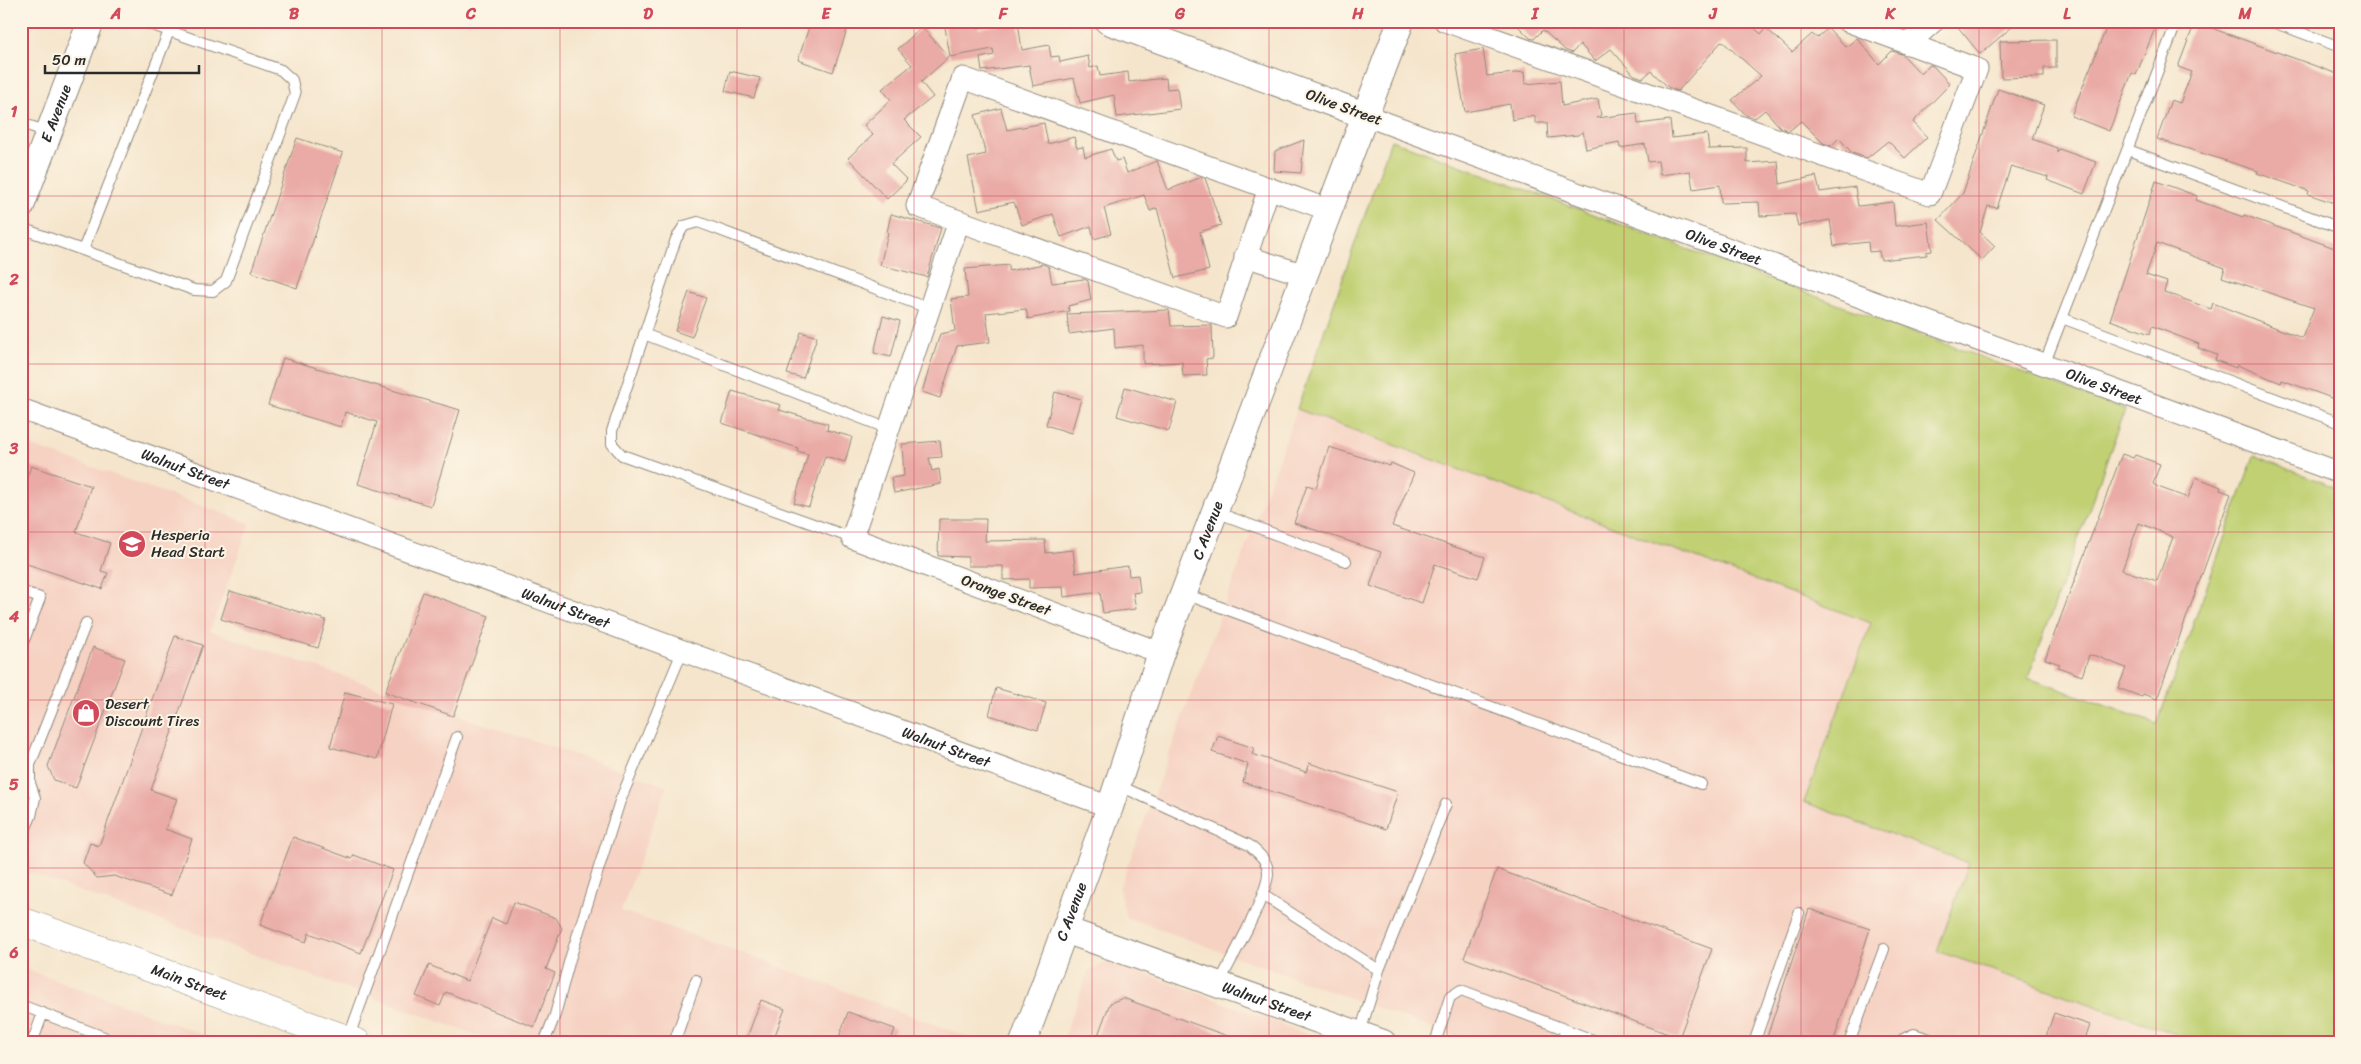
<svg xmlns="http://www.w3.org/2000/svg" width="2361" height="1064" viewBox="0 0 2361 1064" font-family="Sriracha,sans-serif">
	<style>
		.built { fill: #f6d2c3 }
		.green { fill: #c0d072; stroke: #767e4e }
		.building { fill: #eaaaa6; fill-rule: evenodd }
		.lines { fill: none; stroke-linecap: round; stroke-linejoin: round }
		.service-casing { stroke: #90887c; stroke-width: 12 }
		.minor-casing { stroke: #90887c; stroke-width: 23 }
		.tertiary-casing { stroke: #90887c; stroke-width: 28 }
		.primary-casing { stroke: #90887c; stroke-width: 29 }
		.service { stroke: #fff; stroke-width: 10 }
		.minor { stroke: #fff; stroke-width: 21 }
		.tertiary { stroke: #fff; stroke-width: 26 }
		.primary { stroke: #fff; stroke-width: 28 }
		.grid { fill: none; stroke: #d1495b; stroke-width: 1; stroke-opacity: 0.55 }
		.labels { text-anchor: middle; stroke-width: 4; stroke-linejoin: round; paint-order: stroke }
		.street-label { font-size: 15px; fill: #2b2b2b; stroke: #fcf5e5 }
		.poi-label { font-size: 15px; fill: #2b2b2b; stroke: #fcf5e5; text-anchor: start }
		.neatline { fill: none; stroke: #d1495b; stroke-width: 2 }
		.grid-label { font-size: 16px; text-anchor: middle; font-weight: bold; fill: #d1495b }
	</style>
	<rect width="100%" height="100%" fill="#fcf5e5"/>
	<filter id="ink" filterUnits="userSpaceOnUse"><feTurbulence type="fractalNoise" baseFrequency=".02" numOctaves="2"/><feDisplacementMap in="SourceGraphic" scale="10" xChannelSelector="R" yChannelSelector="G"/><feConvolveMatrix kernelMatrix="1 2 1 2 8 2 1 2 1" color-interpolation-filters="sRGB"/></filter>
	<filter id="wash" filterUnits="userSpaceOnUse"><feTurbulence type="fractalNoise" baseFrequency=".0096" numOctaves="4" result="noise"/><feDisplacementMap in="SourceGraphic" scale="20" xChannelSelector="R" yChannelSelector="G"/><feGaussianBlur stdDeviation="1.12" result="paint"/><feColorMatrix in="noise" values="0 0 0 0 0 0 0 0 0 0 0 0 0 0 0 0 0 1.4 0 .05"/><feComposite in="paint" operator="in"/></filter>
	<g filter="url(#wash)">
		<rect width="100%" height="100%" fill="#f5e5cc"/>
		<path class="built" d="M1297,409l574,214 -67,179 166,61 -33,88 265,92h-729l-347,-126 -7,-28z
			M21,442l229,81 -40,108 457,155 -46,125 75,25 289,107h-487l-477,-173z
			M1111,961l221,82h-270l26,-72z
			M21,967l205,76h-205z"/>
		<path class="green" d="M1391,140l734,270 -97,268 129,46 97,-268 86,33v554h-138l-265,-92 32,-88 -165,-61 67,-179 -574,-214z"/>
		<g id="blocks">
			<path class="building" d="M811,21h39l-17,51 -35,-12z
				M944,21h33l1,7 40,-6 4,28 27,-5 2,12 8,-1 1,6 28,-6 2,12 8,-2 2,10 28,-4 1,10 37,-4 1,11 10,-1 3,21 -63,8 -3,-22 -34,8 -6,-25 -41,8 -4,-21 -47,6 -2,-13 14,-3 -1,-6 -43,8z
				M1513,21h234l14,13 5,-6 26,24 20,-18 5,4 11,-10 18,19 11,-9 22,26 13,-13 10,3 19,20 9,-9 3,1 17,18 -37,38 14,15 -22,21 -17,-17 -21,17 -15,-5 -13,-15 -8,8 -8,-3 -22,-22 -12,10 -9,-4 -15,-17 -10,8 -9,-3 -14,-15 29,-24 -39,-35 -44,50 -10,-4 -17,-16 -8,7 -9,-3 -23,-26 -16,12 -15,-17 -8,9 -7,-3 -22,-20 -9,9 -4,-1z
				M1953,21h66l-39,33z
				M2109,21h49l-22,54 -4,-2 -23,58 -38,-15z
				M2195,22l145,53v130l-32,-11 1,-3 -52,-18 1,-2 -101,-32 14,-39 9,3 12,-31 -14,-5z
				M922,27l27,30 -28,25 12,15 -29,23 17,17 -30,27 16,16 -20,19 -39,-41 25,-23 -9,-10 27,-25 -9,-11 30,-24 -14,-16z
				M2056,40v28h-12v9l-43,1 -1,-37z
				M1483,49l4,27 37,-4 1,12 35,-3 2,25 36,-7 3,16 -4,3 40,-5 1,11 32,-4 2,18 35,-4 2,15 38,-1v15l31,-2 2,23 36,-8 4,16 35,-5 3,19 35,-4 2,24 33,-4 4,29 -6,1 1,3 -46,5 -2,-9 -10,1 -1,-10 -34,4 -4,-26 -32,6 -3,-12 -35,2 -1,-14 -38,1 -1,-18 -27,4 -3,-18 -30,4 -2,-14 -10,1 -3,-18 -25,4 -1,-6 -33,7 -3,-18 -5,4 -30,3 -1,-15h-12v-7l-23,4 -2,-16 -45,8 -10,-58z
				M730,71l30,7 -6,20 -29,-7z
				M1998,89l46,16 -12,34 25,9v5l2,-4 37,13 -12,32 -37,-14 1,-3 -37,-11 -14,42 -9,-2 -8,26 15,14 -13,14 -44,-40 25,-27z
				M1001,108l6,22 37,-7 4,21 26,-7 3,11 6,-1 2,10 26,-8 5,12 6,-2 5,14 30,-12 11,29 34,-13 3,1 16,47 -21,7 9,38 -34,8 -18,-70 -7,3 -6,-16 -40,13 7,26 -17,5 -3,-13 -30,11 -8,-23 -31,11 -8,-23 -35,8 -11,-52 18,-4 -11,-39z
				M297,138l46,15 -46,135 -46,-16z
				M1304,140l-3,33 -27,-2 1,-20z
				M2156,181l41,15 -1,4 47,17 1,-2 96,35v151l-58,-21 -1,3 -44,-18 -1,3 -21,-8 2,-5 -19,-7 1,-4 -47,-18 -2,8 -40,-14zM2157,243l68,25 -3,9 92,31 -12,30 -89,-35 -2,6 -47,-17 3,-10 -21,-7z
				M891,214l50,14 -14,49 -47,-12 8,-32 -1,-1z
				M1043,264l6,3 3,16 32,-4 4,2 3,19 -23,6 1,5 -41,8 -2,-10 -40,4 4,29 -33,4 -17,52 -18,-6 18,-58 15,-3 -4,-32 17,-2 -3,-28 44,-4v6z
				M689,292l17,6 -14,39 -17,-6z
				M1169,310l2,16 41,-1 1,33 -7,1 1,16 -24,1 -1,-14 -39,2v-19l-28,3 -1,-20 -45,6 -2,-20z
				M883,316l17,5 -9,36 -17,-4z
				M801,332l16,5 -14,41 -16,-4z
				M283,358l177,52 -29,96 -73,-22 19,-62 -32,-10 -4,15 -73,-22z
				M1125,387l52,15 -8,29 -52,-15z
				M732,391l49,14 -2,5 49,14 -1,6 25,7 -7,25 -20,-6 -16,51 -15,-4 14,-49 -11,-3 1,-3 -76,-25z
				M1055,392l26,7 -10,34 -25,-8z
				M940,441l2,16 -13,1 3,13 7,-2 2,15 -47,9 -3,-15 13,-2 -2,-32z
				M1329,447l61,19 1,-3 23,10 -22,53 93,31 -7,21 -43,-14 -13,39 -52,-17 11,-34 -87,-29 13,-38 9,3z
				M2122,454l11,4 2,-3 25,9 -7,20 5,3 30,11 8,-21 25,10 -1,3 11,4 -74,205 -14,-5 -1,3 -24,-9 8,-20 -30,-12 -7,-1 -7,21 -24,-9 2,-3 -15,-5zM2139,523l34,14 -16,44 -35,-11z
				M31,466l60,20 -15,46 34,11 -9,28 7,2 -6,16 -81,-27v-67z
				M939,519h47l-1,22 60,-1 1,13 27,-3 3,23 52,-7 1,10 9,-1 2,17 -7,1 3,16 -33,4 -3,-21 -36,5 -1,-10 -34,1v-9l-26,1v-14h-35v-9l-30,-1z
				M230,591l96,29 -8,28 -97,-29z
				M423,592l66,24 -36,100 -68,-24z
				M175,636l28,9 -52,145 26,9 -12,30 27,10 -20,56 -58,-19 -17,2 -14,-15 7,-20 9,3z
				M93,647l32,12 -49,129 -22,-8 -6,-14z
				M996,688l50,15 -8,27 -49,-15z
				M345,692l47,12 -15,55 -47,-12z
				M1218,736l36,12 -2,6 54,18 3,-9 89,29 -12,37 -143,-47 5,-18 -36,-12z
				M293,837l59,22 2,-4 39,15 -32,83 -52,-20 -3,9 -46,-17z
				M1497,869l215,80 -33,89 -215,-80z
				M514,902l42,16 6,10 -16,41 9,4 -21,54 -88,-35 -6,14 -24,-10 13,-31 38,16 25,-63 14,6z
				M1809,909l61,20 -37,114h-68z
				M1123,998l118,43 -1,2h-145l15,-40z
				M761,1000l24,9 -13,34h-27z
				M848,1012l47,17 -5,14h-53z
				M2054,1013l36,12 -6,18h-40z"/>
		</g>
	</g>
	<g filter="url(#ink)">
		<use href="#blocks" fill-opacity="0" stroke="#90887c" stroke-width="1"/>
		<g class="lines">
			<defs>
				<path id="service" d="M2270,21l70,26
					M21,123l27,9
					M2128,150l212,78
					M21,228l173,62 19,1 13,-10 69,-187 -3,-14 -11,-10 -140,-49
					M83,250l86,-219
					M2062,318l278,105
					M644,334l245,95
					M2044,365l133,-344
					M1216,512l130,49
					M852,538l-230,-83 -10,-11v-13l64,-192 8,-13 14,-4 232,87
					M21,591l19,7 -19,50
					M1185,594l516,190
					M1118,785l131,60c8,7 19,15 19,28 0,22 -38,88 -49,111
					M21,839l10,-23 4,-18 -5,-15v-18l56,-142
					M1263,895l116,75 -19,63
					M1379,970l67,-166
					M21,1005l83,32 -2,6
					M348,1039l109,-302
					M32,1043l11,-30
					M544,1043l11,-28 15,-56 50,-158 62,-149
					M674,1043l22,-63
					M1435,1043l15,-46 11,-7 140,53
					M1561,1043l5,-13
					M1754,1043l45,-130
					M1849,1043l35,-94
					M1901,1043l2,-4 11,-5 27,9"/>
				<g id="minor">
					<path d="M1445,21l485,173 47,-125 -130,-48"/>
					<path d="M1908,44l26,-23"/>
					<path id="s1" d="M1367,116l973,357"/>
					<path d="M959,221l267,96 43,-129"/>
					<path d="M1245,256l60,19"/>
					<path id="s2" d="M21,409l1089,398"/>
					<path d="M1161,653l-309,-115 107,-317 -42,-15 46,-128 366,132"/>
				</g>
				<g id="tertiary">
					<path d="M1108,21l259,95"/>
					<path id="s3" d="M21,206l70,-185"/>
					<path id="s4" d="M1065,930l318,113"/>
					<path id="s5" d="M1023,1043l87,-236 51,-154 240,-632"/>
				</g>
				<g id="primary">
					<path id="s6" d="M21,921l336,122"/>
				</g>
			</defs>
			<use href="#service" class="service-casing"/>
			<use href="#minor" class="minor-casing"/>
			<use href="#tertiary" class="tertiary-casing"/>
			<use href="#primary" class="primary-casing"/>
			<use href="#service" class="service"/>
			<use href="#minor" class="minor"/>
			<use href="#tertiary" class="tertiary"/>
			<use href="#primary" class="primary"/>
		</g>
	</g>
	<path class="grid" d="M205,21v1022M382,21v1022M560,21v1022M737,21v1022M914,21v1022M1092,21v1022M1269,21v1022M1447,21v1022M1624,21v1022M1801,21v1022M1979,21v1022M2156,21v1022M21,196h2319M21,364h2319M21,532h2319M21,700h2319M21,868h2319"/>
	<defs>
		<symbol id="school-disc" viewBox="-11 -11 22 22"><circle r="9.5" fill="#d1495b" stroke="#fcf5e5"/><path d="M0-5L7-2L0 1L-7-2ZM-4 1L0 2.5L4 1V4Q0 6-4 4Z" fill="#fff"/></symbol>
		<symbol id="shop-disc" viewBox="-11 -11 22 22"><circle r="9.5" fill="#d1495b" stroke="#fcf5e5"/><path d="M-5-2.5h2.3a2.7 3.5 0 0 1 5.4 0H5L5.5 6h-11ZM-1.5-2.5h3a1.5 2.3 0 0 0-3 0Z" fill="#fff"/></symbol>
	</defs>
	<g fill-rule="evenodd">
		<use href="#school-disc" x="116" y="528" width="32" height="32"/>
		<use href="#shop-disc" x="70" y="697" width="32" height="32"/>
	</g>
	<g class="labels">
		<g class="street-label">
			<text transform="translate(1344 107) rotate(20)" y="5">Olive Street</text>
			<text dy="5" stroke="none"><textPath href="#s3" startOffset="99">E Avenue</textPath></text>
			<text dy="5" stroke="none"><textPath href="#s1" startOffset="380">Olive Street</textPath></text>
			<text dy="5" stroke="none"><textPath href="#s1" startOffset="785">Olive Street</textPath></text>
			<text dy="5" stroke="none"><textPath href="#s2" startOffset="175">Walnut Street</textPath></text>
			<text dy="5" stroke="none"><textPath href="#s5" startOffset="545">C Avenue</textPath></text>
			<text transform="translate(1006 595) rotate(20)" y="5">Orange Street</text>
			<text dy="5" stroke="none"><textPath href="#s2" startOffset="580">Walnut Street</textPath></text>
			<text dy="5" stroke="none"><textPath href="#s2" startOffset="985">Walnut Street</textPath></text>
			<text dy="5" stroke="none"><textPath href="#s5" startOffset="140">C Avenue</textPath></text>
			<text dy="5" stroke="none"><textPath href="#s6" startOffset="179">Main Street</textPath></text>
			<text dy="5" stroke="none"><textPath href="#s4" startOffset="214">Walnut Street</textPath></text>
		</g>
		<g class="poi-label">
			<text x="151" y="540">Hesperia<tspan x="151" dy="17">Head Start</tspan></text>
			<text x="105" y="709">Desert<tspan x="105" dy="17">Discount Tires</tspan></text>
		</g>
	</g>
	<rect width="2361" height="1064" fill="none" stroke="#fcf5e5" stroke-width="55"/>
	<path d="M45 65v8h154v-8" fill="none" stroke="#2b2b2b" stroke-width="2.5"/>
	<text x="52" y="65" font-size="15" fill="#2b2b2b" stroke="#fcf5e5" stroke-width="4" paint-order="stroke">50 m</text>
	<rect x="28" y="28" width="2306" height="1008" class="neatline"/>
	<g class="grid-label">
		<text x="116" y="19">A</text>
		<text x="294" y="19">B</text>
		<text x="471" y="19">C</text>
		<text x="648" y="19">D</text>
		<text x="826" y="19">E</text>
		<text x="1003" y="19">F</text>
		<text x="1180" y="19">G</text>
		<text x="1358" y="19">H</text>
		<text x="1535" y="19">I</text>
		<text x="1713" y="19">J</text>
		<text x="1890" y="19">K</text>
		<text x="2067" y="19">L</text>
		<text x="2245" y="19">M</text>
		<text x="14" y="117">1</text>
		<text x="14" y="285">2</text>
		<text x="14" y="454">3</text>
		<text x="14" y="622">4</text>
		<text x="14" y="790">5</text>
		<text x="14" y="958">6</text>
	</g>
</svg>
